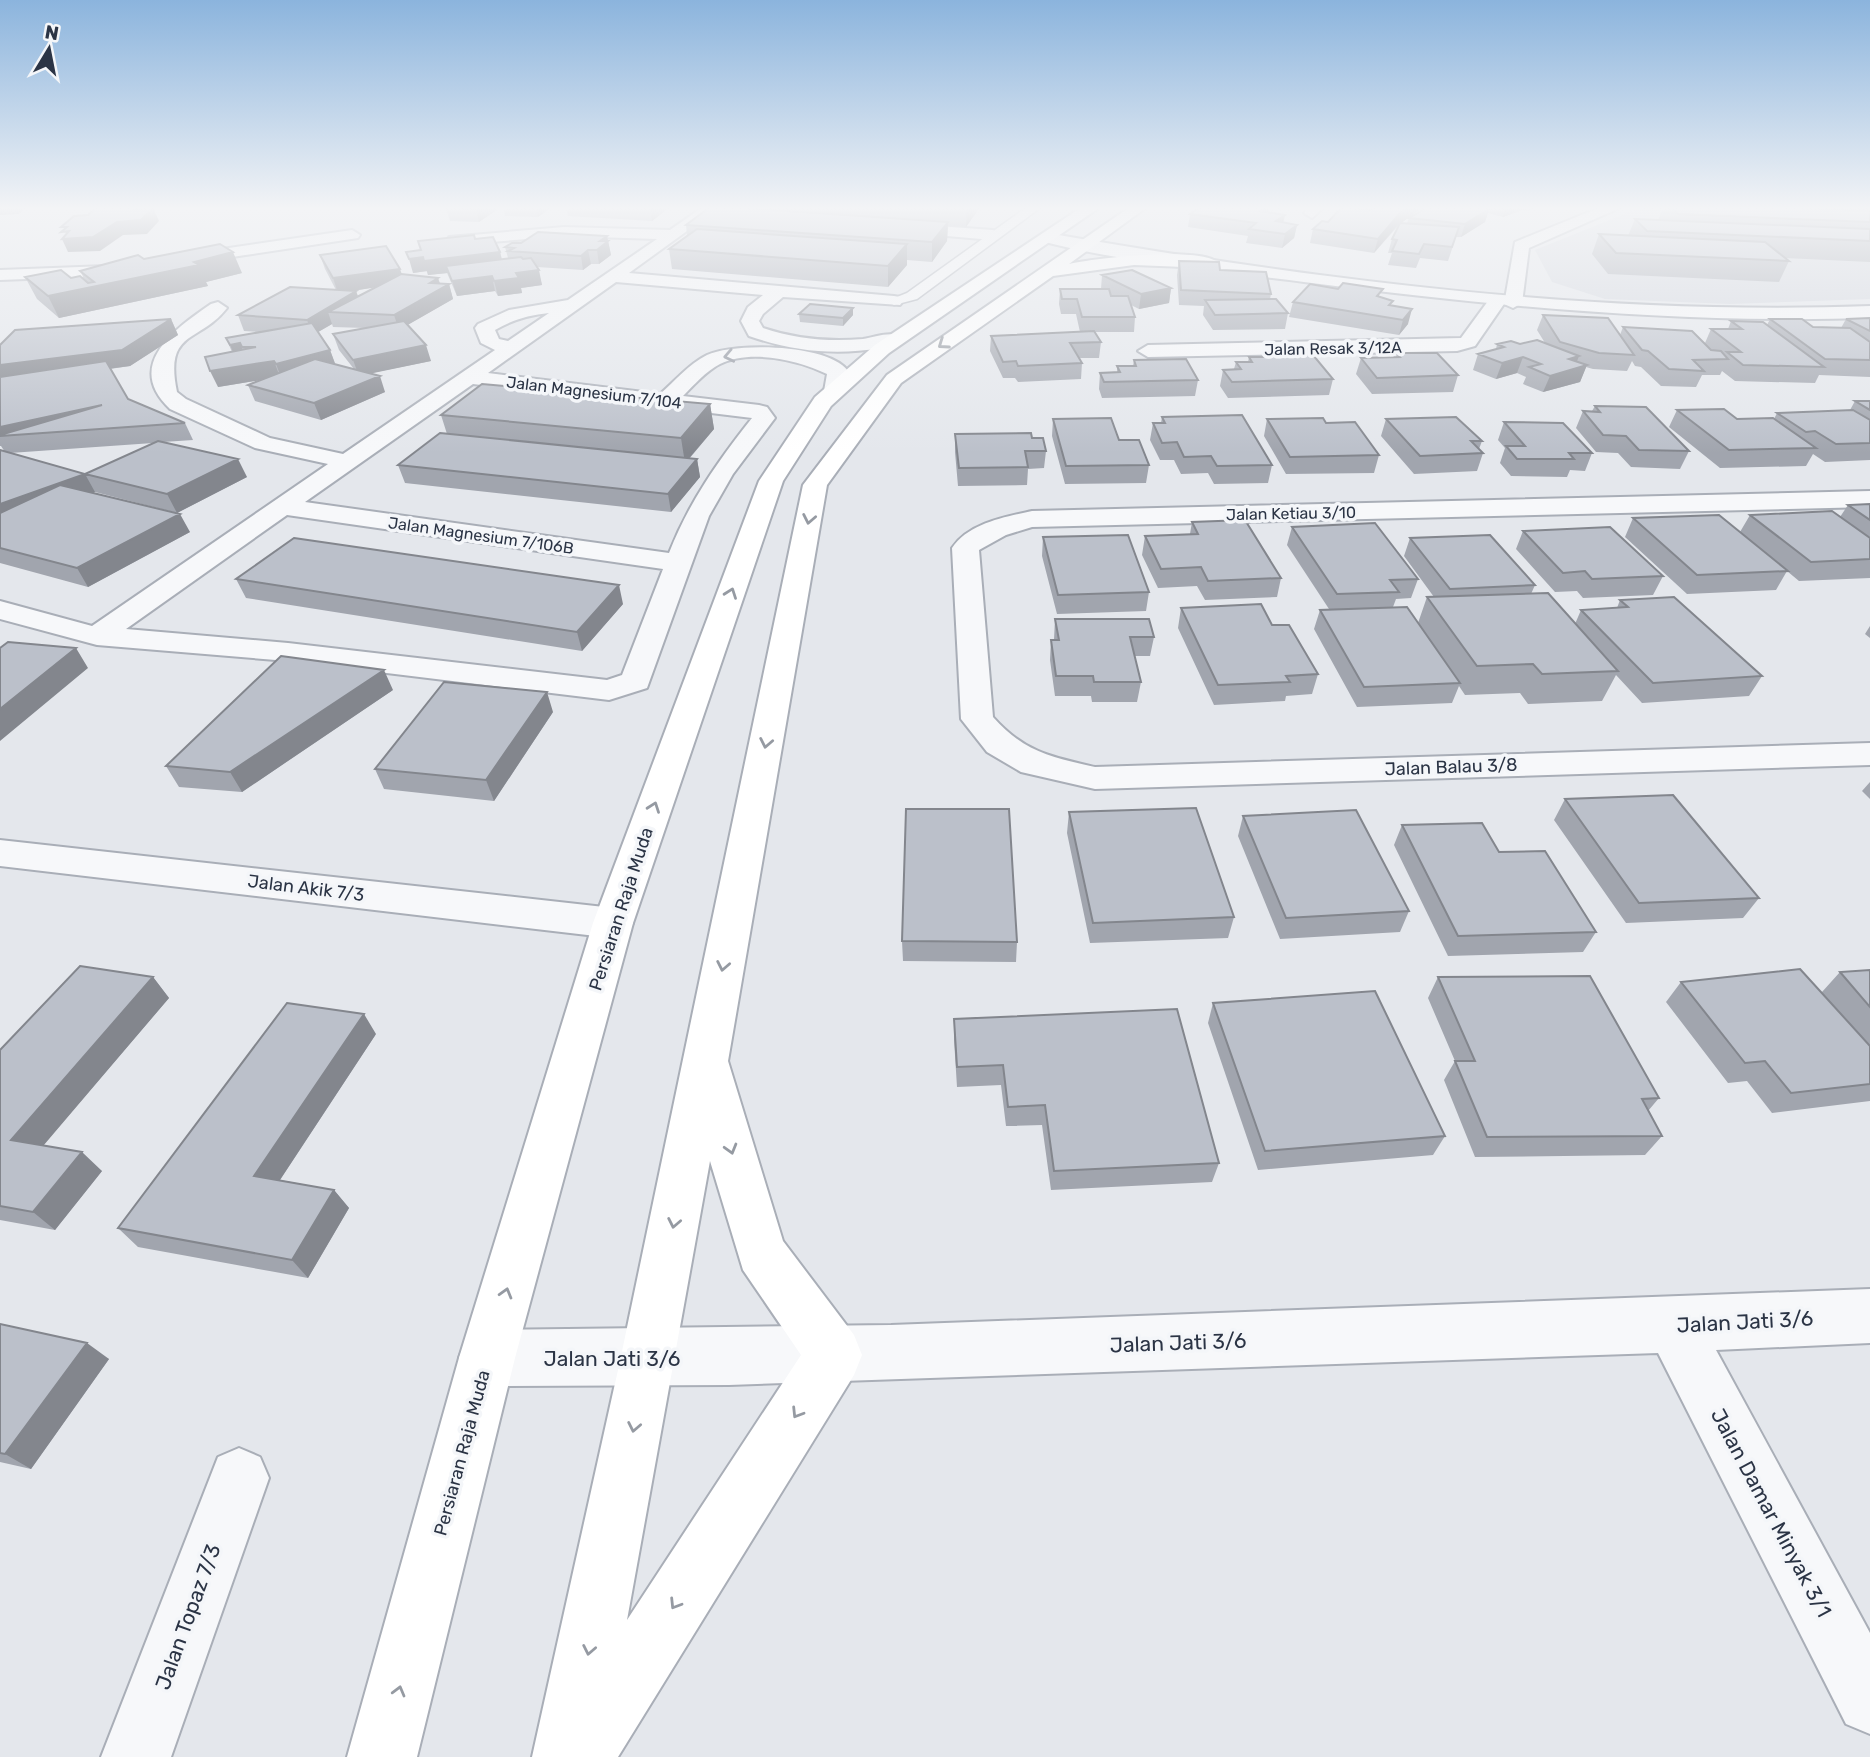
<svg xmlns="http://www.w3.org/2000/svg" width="1870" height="1757" viewBox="0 0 1870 1757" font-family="Rubik,sans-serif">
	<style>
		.built { fill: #d2d6de }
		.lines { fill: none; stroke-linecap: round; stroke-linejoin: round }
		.service-casing { stroke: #a9aeb7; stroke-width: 3 }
		.minor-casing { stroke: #a9aeb7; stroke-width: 4 }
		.tertiary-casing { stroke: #a9aeb7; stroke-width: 4 }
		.secondary-casing { stroke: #a9aeb7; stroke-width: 4 }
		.service { fill: #f7f8fa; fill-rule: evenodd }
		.minor { fill: #f7f8fa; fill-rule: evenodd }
		.tertiary { fill: #f7f8fa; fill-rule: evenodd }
		.secondary { fill: #fff; fill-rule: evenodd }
		.wall { fill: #a1a5ae; fill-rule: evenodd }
		.shaded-wall { fill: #83868d }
		.building { fill: #bbc0ca; stroke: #83868d; stroke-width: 2 }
		.oneway { stroke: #959aa2 }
		.oneway2 { stroke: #9196a0 }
		.labels { text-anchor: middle; stroke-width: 7; stroke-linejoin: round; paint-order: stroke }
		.far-street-label { font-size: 16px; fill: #2b3445; stroke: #f4f6f9 }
		.street-label { font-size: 18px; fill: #2b3445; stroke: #f4f6f9 }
		.near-street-label { font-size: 21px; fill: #2b3445; stroke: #f4f6f9 }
	</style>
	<rect width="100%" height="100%" fill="#e4e7ec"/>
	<path class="built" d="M1642,207h228v92l-140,5 -125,-5 -53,-17 -17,-32z"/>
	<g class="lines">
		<defs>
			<path id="service" d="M1027,207l13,1 -123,91 -23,6 -7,-4 20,-8z"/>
			<path id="minor" d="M703,207h17l-91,66 265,23 6,1 3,4 -3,4 -117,-8 -20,17 -4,7 4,7c33,11 66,14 100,11 12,-2 33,-10 42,1 -6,7 -16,7 -25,8 -45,8 -88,3 -131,-12l-8,-15 7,-14 15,-12 -147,-13 -128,91 172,21c15,-13 29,-30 47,-39 28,-13 122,-11 141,16l-2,20 -11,6 -11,-6 3,-17c-29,-14 -76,-25 -107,-10 -14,7 -26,21 -37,32l76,9 8,2 8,11 -42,56 -24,42 -62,172 -38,12 -321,-39 -191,-16 -97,-26v-18l92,25 236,-162 -73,-16 -85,-39c-47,-44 6,-81 41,-105l7,-2 9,6c-28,36 -63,21 -50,84l9,7 84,39 73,16 152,-104 -14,-7 -6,-15 3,-4 31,-14 59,-10 89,-61 -93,-3 -109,9 -6,-2v-6l115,-10 106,3zM549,313l-41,28 -9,-2 -4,-9c17,-10 34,-15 54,-17zM473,384l279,34c-34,43 -63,84 -83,135l-364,-51zM287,515l376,54 -41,106 -15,5 -319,-37 -162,-14z
				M1309,207h15l-12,11 -8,-5z
				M1601,207h21l-93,41 -7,55 -9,5 -9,-4 -29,42 -18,5 -309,6 -10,-6 10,-6 313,-7 30,-41 14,2 10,-57z
				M895,223l98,7 8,5 -8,5 -104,-9 -2,-3z
				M352,230l8,5 -2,3 -252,38 -106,4v-10l106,-4z
				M1870,491v16l-838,20 -26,8 -27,15 14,167c31,35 58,40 102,50l775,-24v22l-775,24 -74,-17 -34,-20 -26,-33 -9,-171c17,-25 53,-31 80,-37z
				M1870,1289v54l-154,7 154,283v101l-24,-10 -188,-371 -929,32 -242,1 -20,-8 -8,-20 8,-20 20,-8 404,-5z
				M239,1448l21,9 9,21 -98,279h-70l117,-300z"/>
			<path id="tertiary" d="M1047,233c271,47 548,83 823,73v12c-190,6 -378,-12 -566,-36 -87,-11 -178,-19 -263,-41l-2,-3z
				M0,840l613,68 14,5 6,10 -6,10 -14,5 -613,-72z"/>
			<path id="secondary" d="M1082,207h18l-211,146 -58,53 -48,75 -150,442 -118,435 -98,399h-70l112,-399 134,-435 166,-442 56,-84 60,-52z
				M1130,207h17l-78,57c25,-6 134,-18 149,-1l-8,5 -76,-3 -81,11 -152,107 -74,102 -99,576 55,180 71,94 8,20 -8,20 -236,382h-86l88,-396 183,-876 84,-110zM710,1161l33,109 58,85 -174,265z"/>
		</defs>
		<use href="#service" class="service-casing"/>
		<use href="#minor" class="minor-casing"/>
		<use href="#tertiary" class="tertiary-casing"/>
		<use href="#secondary" class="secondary-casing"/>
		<use href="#service" class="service"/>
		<use href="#minor" class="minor"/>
		<use href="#tertiary" class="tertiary"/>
		<use href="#secondary" class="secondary"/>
	</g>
	<path class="wall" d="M447,207h54l-22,15 -29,-1 -4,-13z
		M503,207h49l-14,10 -33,-1z
		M566,207h104l-18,14 -84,-5z
		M744,207h236l-14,20 -18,-1 -1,15 -15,21 -25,-2v5l-19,22 -216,-18 -3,-20 18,-14 -1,-10 58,-17z
		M1196,207h87l-4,3 -10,-1 -1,3 15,11 14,2 -3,13 -12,10 -36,-5 2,-7 -60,-9 2,-13 5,-4z
		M1341,207h80l-1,2 -19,14h6l2,-5 19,-11h109l-9,4 -6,-1 -19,7 -15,-4 -3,9 -24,15h-5l-8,24 -28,-3 -4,10 -28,-3 4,-12h-4l4,-14 7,-14 -25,28 -64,-10 3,-14 15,-7 12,-13z
		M1664,207h206v55l-85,-4 4,3 -10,21 -171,-8 -16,-20 7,-20 29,2 7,-17 23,1z
		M607,236l4,19 -12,9h-8l-8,6 -46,-3 5,18 -21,3 1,5 -24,3 -3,-5 -38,5 -10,-23 -19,2 -1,-4 -14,2 8,-23 54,-11 25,13 2,7 6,-1 -3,-11z
		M320,255l82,19 36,4 2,5 9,1 4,15 -46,26 24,36 -60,12 14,19 -64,28 -66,-19 -7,-16 12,-5 -42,7 14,-35 -6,-14 34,-6 -16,-1 -6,-16 98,-25 -11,-21zM375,287l-17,9 -2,-5h-3zM332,324l1,3 32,1 -32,6 6,16 15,19 -19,-5 -5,-14 -12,-18z
		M144,259l98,14 -36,9 2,4 -149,32 -22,-19 -12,-22 46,1 14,2 -5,-9z
		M1179,261l41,9 51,24 -1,5 18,14 -3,16 -72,1 -10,-15 1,-9 -25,-1 -2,-30z
		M1102,275l69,13 -2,15 -30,6 -8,-4 4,12 -1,15h-40l7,10 -2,16h-19l2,5 -1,16 -63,3 -3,-4h-12l-13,-27 1,-15 89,-4 -4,-18h-15l-2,-10 1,-15h41z
		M1381,297l10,9 17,18 -9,11 -110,-18 4,-15z
		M799,314l54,1 -10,11 -43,-4z
		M1543,315l77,20 3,-8 82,16 6,-14h17l3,-8 36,4 3,-6 43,8 28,1 5,-9 24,-1v59l-51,-2 -4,8 -80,-2 -13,-10 -2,4h-18l-6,12 -35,-1 -20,-19 -6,-1 -3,-5 -5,10 -34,-2 -7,-2 -6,15 -37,10 -20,-8 3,-7 -9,-4 -21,6 -23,-9 5,-16 18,-5 1,-5 48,-1 -8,-13z
		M171,319l7,16 -48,31 -20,3 18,30 57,24 8,17 -30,2 84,35 -70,36 -82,-21 -10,-18 68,-31 -143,10 75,21 10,18 -3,1 98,39 -102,55 -88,-24v-113l5,2 -4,-6h-1v-101z
		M1266,350l67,29 -4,16 -101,3 -8,-12 3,-16 11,-1 2,-7h12l1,-5h15z
		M1397,353l61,22 -5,17 -81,2 -16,-20 5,-16 35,-1z
		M1134,360l64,20 -3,16 -93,2 -3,-9 1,-16 17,-1v-6h16z
		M1855,401h15v59l-45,2 -12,-8 -7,12 -86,2 -51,-41 8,-17 60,9h37l3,-6 73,-3z
		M710,404l4,25 -25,30h8l3,18 -29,35 -266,-29 -7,-18 49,-31 -6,-19z
		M1595,406l94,45 -9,18 -49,-2 -13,-14 -22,-1 -20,-24 7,-17h9z
		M1162,417l110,48 -4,18 -54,1 -6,-11 -27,1 -7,-14h-14l-10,-20 3,-17h8z
		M1053,419l66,21 30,25 -3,18 -81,1 -13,-48z
		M1267,419l112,36 -5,18 -88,1 -22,-38z
		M1386,419l96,22 -3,8 4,4 -6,18 -63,3 -33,-38z
		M1504,422l88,31 -7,18 -15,-1 -3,7 -56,-1 -11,-13 5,-15 -7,-8z
		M955,434l77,4 14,13 -2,17 -16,1 -1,16 -69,1 -3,-34z
		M1870,504v74l-71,3 -12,-10 -11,19 -89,4 -62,-57 8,-19 107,14 10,-17 90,2 8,-12z
		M1192,522l89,56 -4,19 -72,3 -8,-14 -39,2 -16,-33 3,-19 45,-2z
		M1292,527l126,52 -7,19 -15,1 -3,8 25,16 9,-26h7l-30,-41 6,-18 125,47 -4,9 44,30 6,-14 36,-2 3,-8 142,76 -13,20 -107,7 -26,-28 -14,26 -74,3 -8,-11 -55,2 -6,-9 -7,17 -95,4 -43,-78 6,-19 9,-1 -42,-64z
		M1523,531l140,45 -10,19 -70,3 -6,-7 -22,1 -39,-43z
		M1043,537l106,55 -3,19 -89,3 -15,-58z
		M236,579l387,25 -41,47 -336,-53z
		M1181,608l91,17 46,49 -6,20 -26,2 -1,5 -71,4 -36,-77z
		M1055,619l99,18 -4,19h-16l7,26 -4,20h-45l-1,-6h-36l-5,-36 1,-20h3z
		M1870,626v12l-5,-4z
		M393,690l-151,102 -63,-5 -13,-21z
		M553,712l-59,89 -110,-12 -9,-20z
		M1870,782v17l-8,-8z
		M1565,799l194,99 -16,20 -117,5 -72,-103z
		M1069,812l165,105 -6,21 -138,5 -23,-110z
		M1243,816l166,95 -9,21 -120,7 -42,-103z
		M1402,825l97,27 97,80 -13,20 -135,4 -54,-111z
		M902,941l115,1 -1,20 -113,-1z
		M1870,970v131l-98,12 -25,-32 -19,2 -62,-81 15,-20 141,10 18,-20z
		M153,977l16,21 -126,147 59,26 -47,59 -55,-10v-170z
		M1438,977l221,121 -11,13 14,25 -17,19 -170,2 -31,-77 11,-19 -27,-63z
		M1213,1003l232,133 -12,19 -175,15 -50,-147z
		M954,1019l265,144 -7,19 -161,8 -9,-65 -36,1 -5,-41 -44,2 -3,-48z
		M376,1034l-96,146 54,10 15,18 -41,70 -170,-31 -20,-19z
		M0,1324l109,35 -78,110 -31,-7z"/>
	<path class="shaded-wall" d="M0,207h37l-13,2 -5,5 -19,1z
		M137,207h14l1,3 1,-2 6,13 -12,13 -24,1 -23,16 -32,1 -6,-13 73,-30z
		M478,207h23l-22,15 -3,-13z
		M536,207h16l-14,10z
		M650,207h20l-18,14z
		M967,207h13l-14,20z
		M1265,207h4l-2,10 -7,-6z
		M1408,207h13l-1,2 -24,18 -22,26 4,-14 22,-26z
		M1506,207h17l-1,3 -19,7z
		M1489,209l-4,13 -24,15 4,-13z
		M1285,215l-3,13 -6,-7z
		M948,222l-1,19 -15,21v-20z
		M1297,225l-3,13 -12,10 3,-14z
		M607,236l4,19 -12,9 -2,-14 3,-9z
		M907,244v21l-19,22v-21z
		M588,250l3,14 -8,6 -2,-14z
		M233,252l9,21 -36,9 2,4 -149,32 -11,-22z
		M500,252l3,14h-57l2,7 -20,2 -4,-14z
		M423,257l4,14 -14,2 -4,-14z
		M400,269l5,14 -67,10 -5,-15z
		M539,270l3,15 -21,3 1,5 -24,3 -4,-15 22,-8z
		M492,276l3,15 -38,5 -5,-15z
		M438,278l3,11 8,-5 4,15 -54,31 -5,-15 36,-32z
		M1171,288l-2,15 -30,6 2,-15z
		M356,291l5,15 -33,6 4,12 -19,11 -6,-15z
		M853,308v7l-10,11v-8z
		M1412,309l-4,15 -9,11 4,-15z
		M171,319l7,16 -48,31 -130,17v-18z
		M240,343l6,16 -9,2 -7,-16z
		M426,345l5,16 -72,15 -6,-16z
		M330,350l6,16 -54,14 -6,-16z
		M1579,356l-5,13 13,-4 -7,17 -37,10 7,-16 19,-17z
		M1523,357l-6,16 -21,6 6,-16z
		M274,361l6,16 -62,10 -8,-16z
		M380,376l5,16 -64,28 -7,-17z
		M710,404l4,25 -29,34 -4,-25z
		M102,405l-102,31v-9z
		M238,459l9,18 -70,36 -10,-19z
		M697,459l3,18 -29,35 -3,-18z
		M85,474l10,18 -95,34v-22z
		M180,514l10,18 -102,55 -11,-19z
		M619,585l4,19 -41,47 -5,-19z
		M76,648l12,20 -88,73v-32z
		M384,670l9,20 -151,102 -12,-20z
		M547,692l6,20 -59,89 -8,-21z
		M153,977l16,21 -137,161 -21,-19z
		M364,1014l12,20 -106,161 -16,-19z
		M82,1152l20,19 -47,59 -22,-18z
		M334,1190l15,18 -41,70 -16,-18z
		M87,1343l22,16 -78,110 -26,-15z"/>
	<path class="building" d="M97,207h40l-2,2 18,-1 -12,12 -24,2 -24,15 -31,2 7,-8 -8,1 6,-5h-6l13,-11 14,-1z
		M447,207h31l-2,2 -30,-1z
		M710,207h19l219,15 -16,20 -246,-17z
		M1200,207h65l-5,4 25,4 -9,6 21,4 -12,9 -36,-5 7,-6 -66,-9z
		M1342,207l28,3 3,-3h35l-8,6 -22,26 -65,-10 9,-8 6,1z
		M1428,207h51l10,2 -24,15 -56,-6z
		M1671,207h107l92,4v11l-192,-8z
		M1635,219l235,10v12l-223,-10z
		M1400,223l59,4 -7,20 -28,-3 -5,10 -27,-3 5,-11 -5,-1z
		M697,229l210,15 -19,22 -219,-17z
		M538,232l69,4 -7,5h8l-11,9h-9l-7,6 -73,-5 6,-3 -9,-1 7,-4h9z
		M1599,234l166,8 24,19 -173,-8z
		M474,235l1,4 18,-2 7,15 -76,9 -1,-4 -14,2 -3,-7 15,-2 -3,-9z
		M220,244l13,8 -39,10 5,3 -151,31 -23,-19 36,-7 10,8 9,-2 8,7 6,-1 -14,-11 58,-16 6,4z
		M386,246l14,23 -67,9 -13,-23z
		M521,257l2,2 8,-1 8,12 -23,3 3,5 -25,3 -2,-5 -40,5 -6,-15z
		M1179,261l40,1 1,8 46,2 5,22 -90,-4z
		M1132,270l39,18 -30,6 -39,-19z
		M401,274l37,4 -8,5 19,1 -55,31 -66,-3z
		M1343,283l40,6 -6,7 16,5 -4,4 23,4 -9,11 -110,-18 17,-18 28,5z
		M290,287l66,4 -49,29 -69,-5z
		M1060,289h49l2,7h17l7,21h-53l-5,-18h-15z
		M1276,299l12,14 -73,2 -10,-15z
		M810,304l43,4 -10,10 -44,-4z
		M1543,315l65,3 26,37 -35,-2 -39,-11z
		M1870,318v13l-24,-12z
		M171,319l-49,31 -122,15v-20l15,-15z
		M1770,319h32l11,8 37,1 20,14v18l-45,-1z
		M404,321l22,24 -73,15 -20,-26z
		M1731,321l32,1 61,45 -81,-2 -16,-13h14l-30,-23h31z
		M312,323l18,27 -54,14 -2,-3 -64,10 -5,-14 51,-10h-14l-2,-4 -10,2 -4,-7z
		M1623,327l69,4 19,19 10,1 7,8 -35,1 11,11 -35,-2 -21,-18 -6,-1z
		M1094,331l7,11 -31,1 12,20 -64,3 -2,-5 -13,1 -12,-26z
		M1537,340l42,16 -10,3 18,6 -37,11 -21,-9 12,-3 -18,-7 -21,6 -24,-9 26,-7 -7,-3 14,-3 9,3z
		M1308,349l25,30 -101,3 -9,-12 18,-1 -5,-7h16l-3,-5h21l-4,-7z
		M1397,353h40l21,22 -81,3 -16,-20 39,-1z
		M315,359l65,17 -66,27 -66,-18z
		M1186,359l12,21 -94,2 -4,-9 20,-1 -3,-6h19l-2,-6z
		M106,361l22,38 57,24 -185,13v-1l102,-30 -102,22v-50z
		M482,384l228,20 -29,34 -240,-23z
		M1855,401h15v9z
		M1595,406l51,1 43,44 -50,-1 -13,-14 -23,-1 -20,-24 17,1z
		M1724,409l13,10 36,-1 43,30 -87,2 -52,-40z
		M1853,410l17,10v23l-34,1 -21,-13 -9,1 -29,-19z
		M1242,415l30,50 -55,1 -6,-10 -27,1 -7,-15 -15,1 -9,-20h12l-3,-6z
		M1456,417l26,24h-11l12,12 -63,3 -34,-37z
		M1111,418l8,22h20l10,25 -83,1 -13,-47z
		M1323,418l3,5 29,-1 24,33 -89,2 -23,-38z
		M1504,422l59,1 29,30h-23l5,6h-57l-11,-13h19z
		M440,433l257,26 -29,35 -270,-29z
		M1031,433l1,5h11l3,13h-21l3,16 -69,1 -4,-34z
		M158,441l80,18 -71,35 -82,-20z
		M0,450l85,24 -85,30z
		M60,485l120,29 -103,54 -77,-20v-35z
		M1870,504v16l-22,-15z
		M1832,511l38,27v21l-59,3 -61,-47z
		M1719,515l69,56 -91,4 -64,-57z
		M1245,520l36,58 -73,3 -7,-14 -40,2 -16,-33 53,-2 -6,-12z
		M1375,523l43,56 -28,1 9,12 -62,2 -45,-67z
		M1610,527l53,49 -71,3 -7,-8 -22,2 -40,-42z
		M1128,535l21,57 -91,3 -15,-58z
		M1490,535l45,50 -85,4 -40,-51z
		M294,538l325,47 -42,47 -341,-53z
		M1548,593l70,78 -76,3 -9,-10 -56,2 -50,-69z
		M1674,597l88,79 -109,7 -72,-73 47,-3 -8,-7z
		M1261,604l11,21h17l29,49 -32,2 4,6 -72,3 -37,-77z
		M1407,607l53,76 -96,4 -44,-77z
		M1055,619h94l5,18h-24l11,45h-47l-1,-6h-37l-5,-36h8z
		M8,642l68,6 -76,61v-61z
		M281,656l103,14 -154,102 -64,-6z
		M444,682l103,10 -61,88 -111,-11z
		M1673,795l86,103 -120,5 -74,-104z
		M1196,808l38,109 -141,6 -24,-111z
		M906,809h103l8,133 -115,-1z
		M1356,810l53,101 -123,7 -43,-102z
		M1482,823l17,29 46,-1 51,81 -138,4 -56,-111z
		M80,966l73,11 -142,163 71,12 -49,60 -33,-6v-156z
		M1800,969l70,77v38l-79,9 -26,-32 -20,2 -64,-81z
		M1870,970v37l-30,-35z
		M1590,976l69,122 -17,1 20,37 -175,1 -32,-76h20l-37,-84z
		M1375,991l70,145 -180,15 -52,-148z
		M287,1003l77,11 -110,162 80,14 -42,70 -174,-32z
		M1177,1009l42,154 -165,8 -9,-66 -37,2 -5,-42 -46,2 -3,-48z
		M0,1324l87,19 -82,111 -5,-1z"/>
	<defs><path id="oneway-chevron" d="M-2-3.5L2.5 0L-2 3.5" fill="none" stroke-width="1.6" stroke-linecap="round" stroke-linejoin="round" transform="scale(1.75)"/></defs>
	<g class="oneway">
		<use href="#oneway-chevron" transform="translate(943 344) rotate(145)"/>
		<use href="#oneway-chevron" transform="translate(809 519) rotate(101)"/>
		<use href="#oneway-chevron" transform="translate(731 593) rotate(-70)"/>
		<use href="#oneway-chevron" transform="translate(766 743) rotate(101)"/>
		<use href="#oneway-chevron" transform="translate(654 807) rotate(-70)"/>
		<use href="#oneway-chevron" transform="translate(723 966) rotate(101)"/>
		<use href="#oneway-chevron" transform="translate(731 1149) rotate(74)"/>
		<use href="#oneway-chevron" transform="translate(674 1223) rotate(101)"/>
		<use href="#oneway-chevron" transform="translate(506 1293) rotate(-74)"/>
		<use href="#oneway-chevron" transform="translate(797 1413) rotate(122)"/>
		<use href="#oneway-chevron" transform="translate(634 1427) rotate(101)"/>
		<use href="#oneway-chevron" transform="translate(675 1604) rotate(122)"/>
		<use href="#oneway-chevron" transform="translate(589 1650) rotate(101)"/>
		<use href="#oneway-chevron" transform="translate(399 1691) rotate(-75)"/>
	</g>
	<use class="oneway2" href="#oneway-chevron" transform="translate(729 356) rotate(168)"/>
	<linearGradient id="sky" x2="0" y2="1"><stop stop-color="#8bb4dd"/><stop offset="0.46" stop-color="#f3f4f6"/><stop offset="1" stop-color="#f3f4f6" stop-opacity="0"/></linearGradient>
	<rect width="1870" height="453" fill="url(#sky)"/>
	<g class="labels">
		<g class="far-street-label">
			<text transform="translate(1333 348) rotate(-1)" y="6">Jalan Resak 3/12A</text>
			<text transform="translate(594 392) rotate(7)" y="6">Jalan Magnesium 7/104</text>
			<text transform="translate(1291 513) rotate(-1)" y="6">Jalan Ketiau 3/10</text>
			<text transform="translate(481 535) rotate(8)" y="6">Jalan Magnesium 7/106B</text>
		</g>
		<g class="street-label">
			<text transform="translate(1451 767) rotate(-2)" y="6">Jalan Balau 3/8</text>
			<text transform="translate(306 888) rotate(7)" y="6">Jalan Akik 7/3</text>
			<text transform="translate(621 909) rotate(-72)" y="6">Persiaran Raja Muda</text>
			<text transform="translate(462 1453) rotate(-75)" y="6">Persiaran Raja Muda</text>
		</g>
		<g class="near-street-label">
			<text transform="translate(1745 1322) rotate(-3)" y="7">Jalan Jati 3/6</text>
			<text transform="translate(1178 1343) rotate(-2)" y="7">Jalan Jati 3/6</text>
			<text x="612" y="1366">Jalan Jati 3/6</text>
			<text transform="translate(1771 1513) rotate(62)" y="7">Jalan Damar Minyak 3/1</text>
			<text transform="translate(188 1617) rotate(-70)" y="7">Jalan Topaz 7/3</text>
		</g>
	</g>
	<g transform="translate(49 49) rotate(10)" stroke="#f4f6f9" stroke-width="5" paint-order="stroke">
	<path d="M0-5L12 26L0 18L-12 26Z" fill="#2b3445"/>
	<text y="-10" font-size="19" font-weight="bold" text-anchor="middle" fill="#2b3445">N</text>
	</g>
</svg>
